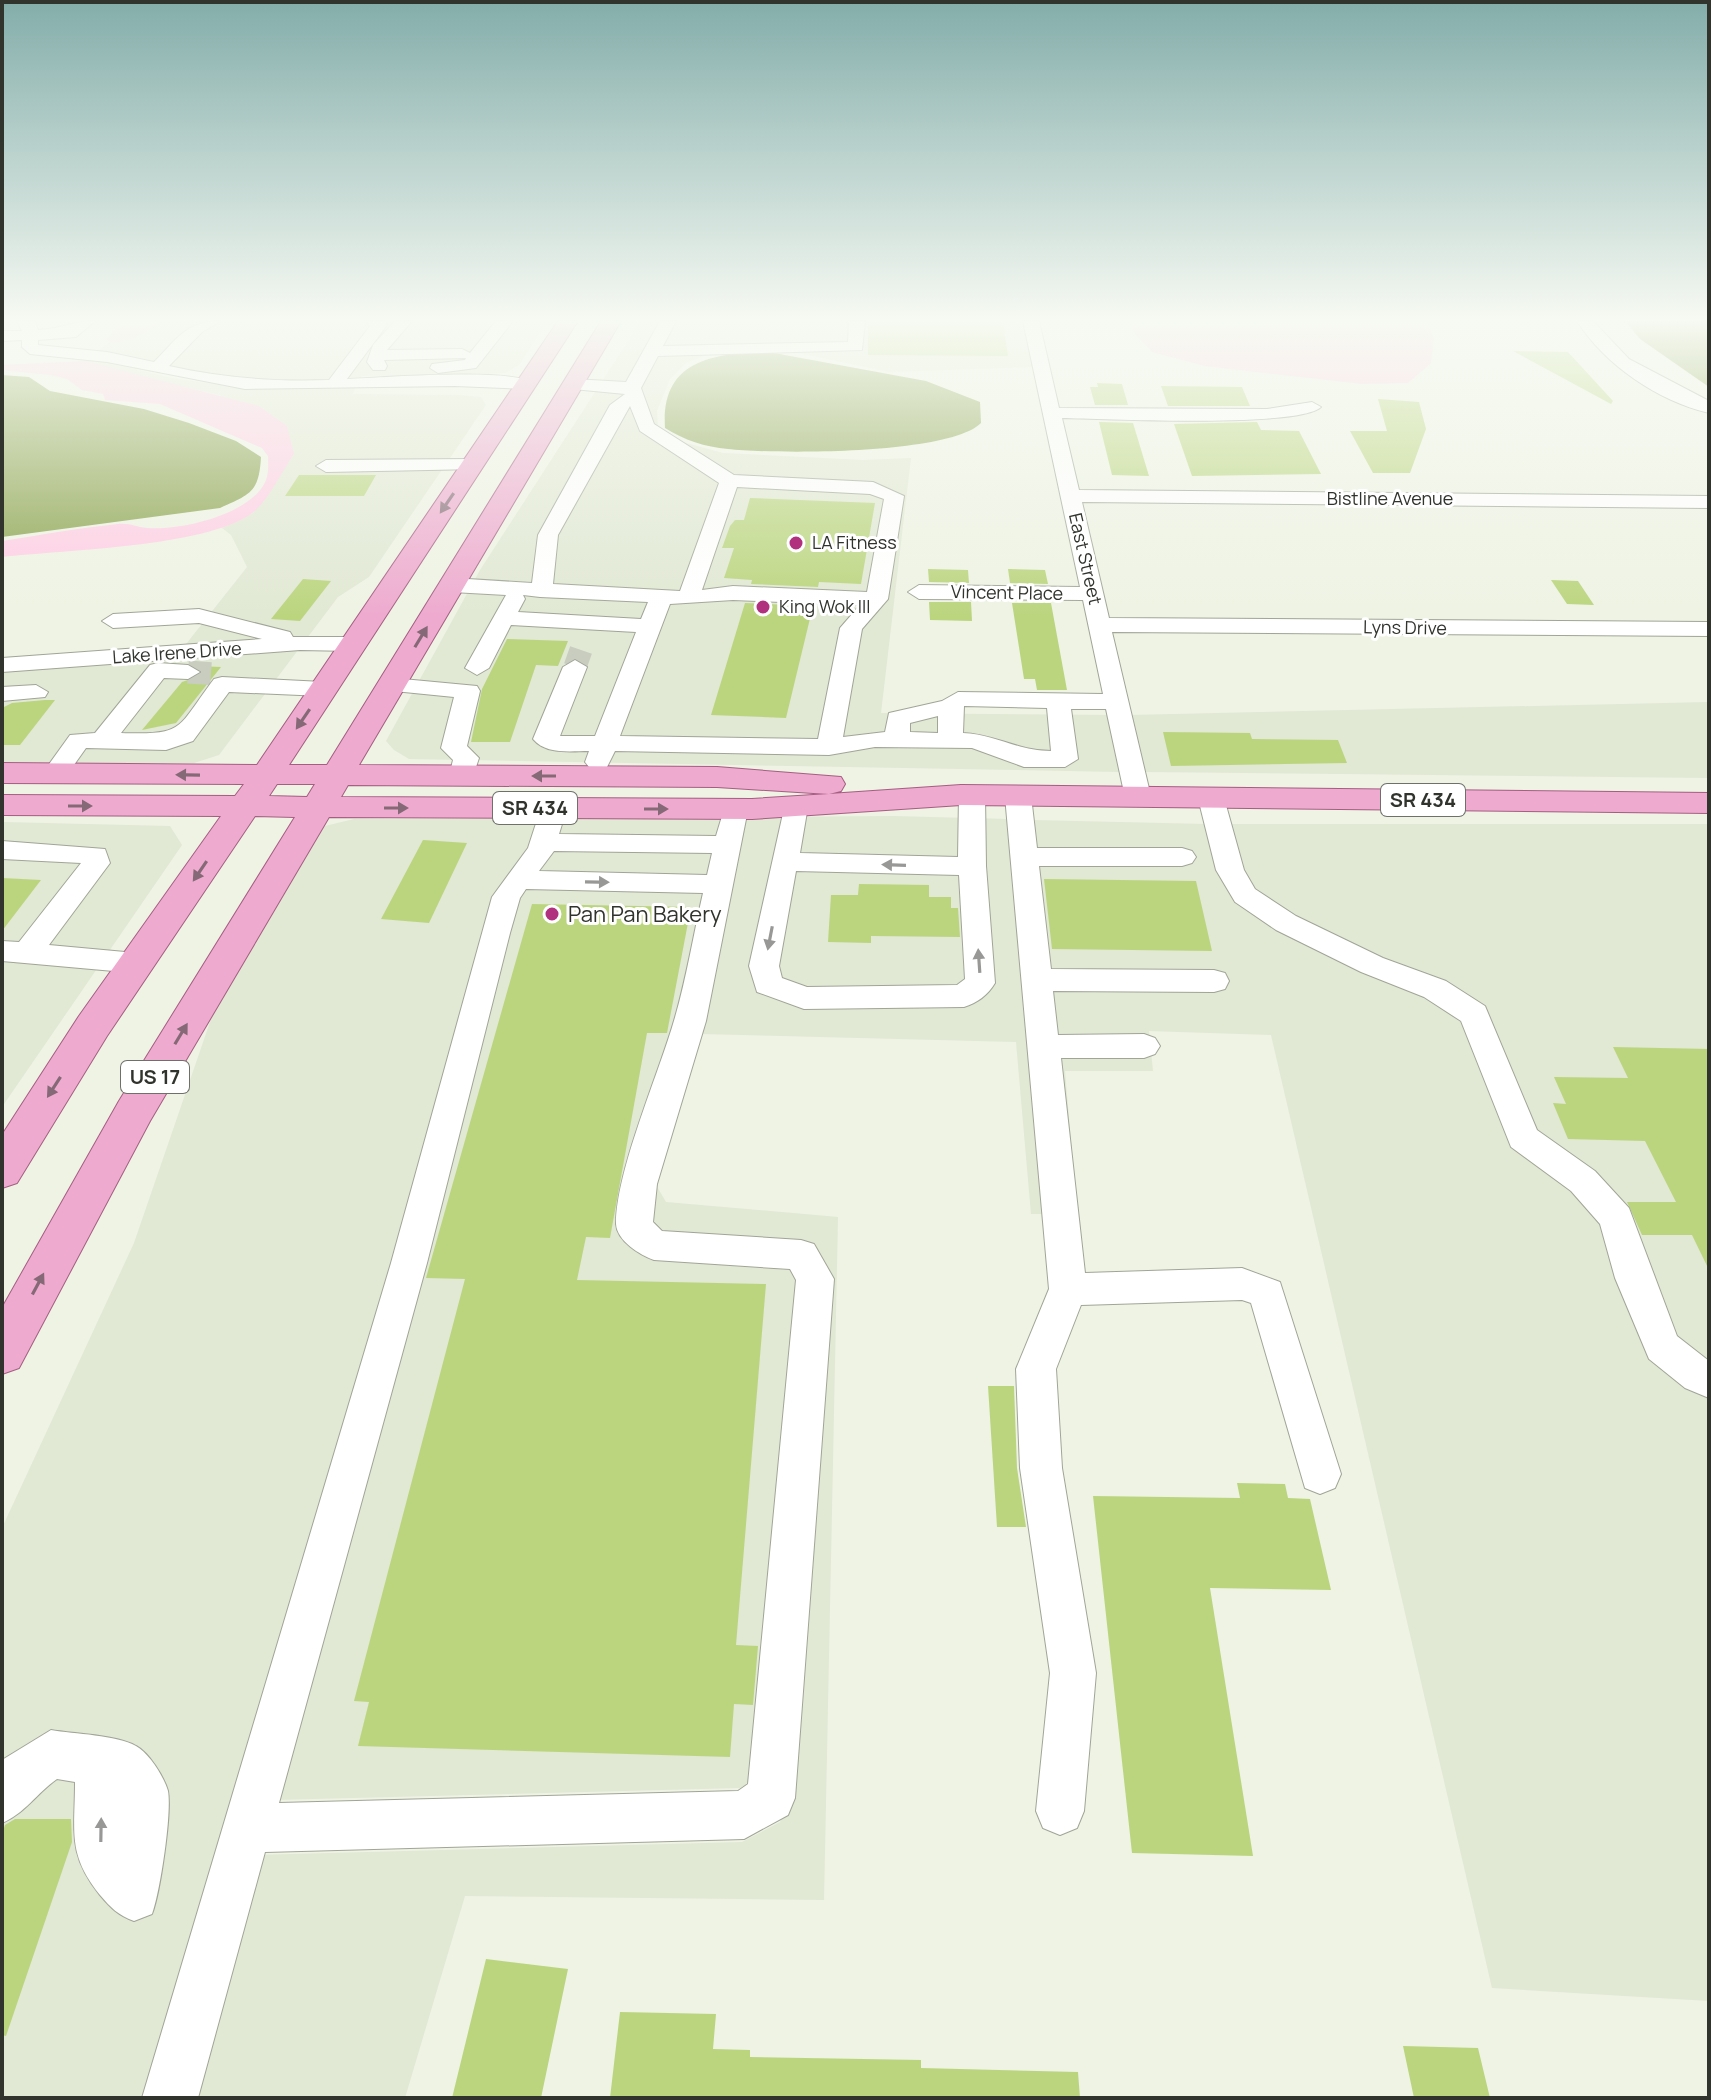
<svg xmlns="http://www.w3.org/2000/svg" width="1711" height="2100" viewBox="0 0 1711 2100" font-family="Manrope,sans-serif">
	<style>
		.built { fill: #e1e8d3 }
		.green { fill: #ffcde4 }
		.water { fill: #8ba34e }
		.building { fill: #bbd57f }
		.lines { fill: none; stroke-linecap: round; stroke-linejoin: round }
		.minor-tunnel { stroke: #c8cdbf; stroke-width: 23; stroke-dasharray: 23 12; stroke-linecap: butt }
		.minor-casing { stroke: #a0a597; stroke-width: 2 }
		.major-casing { stroke: #a55d82; stroke-width: 2 }
		.minor { fill: #fff; fill-rule: evenodd }
		.major { fill: #eeabcf; fill-rule: evenodd }
		.oneway { fill: #866976 }
		.oneway2 { fill: #989996 }
		.poi-dot { fill: #b1317e; stroke: #fff; stroke-width: 3 }
		.labels { text-anchor: middle; stroke-width: 6; stroke-linejoin: round; paint-order: stroke }
		.far-street-label { font-size: 18px; fill: #31332d; stroke: #fff }
		.far-poi-label { font-size: 18px; fill: #31332d; stroke: #fff; text-anchor: start }
		.shield { fill: #fff; stroke: #6f706c; stroke-width: 2 }
		.shield-label { font-size: 20px; font-weight: bold; fill: #31332d }
		.poi-label { font-size: 22px; fill: #31332d; stroke: #fff; text-anchor: start }
	</style>
	<rect width="100%" height="100%" fill="#eef3e4"/>
	<path class="built" d="M160,321h388l-29,44 -14,8 -143,3 -3,5h-109l-154,-29 14,-10 38,-9z
		M641,321h383l10,46 -145,5 -96,-20h-78l-29,11 -16,16 -13,32 1,17 17,12 48,13 140,7 48,-2 -30,255 229,2 11,57 -712,-13 -15,-9 -8,-9 94,-171z
		M88,358l84,20 71,10h112l-2,6 108,1 20,2 5,8 -117,172 -31,20 -119,158 -25,8h-192v-97l177,-13 68,-86 -16,-32 -9,-7 31,-15 41,-59 -74,-59 -81,-18 -54,-16z
		M1709,702v76l-565,-6 -13,-57z
		M892,816l116,3 37,395h-14l-15,-172 -316,-8 45,-217z
		M721,817l-44,203 -59,207 4,11 29,22 139,10 8,13 -46,498 -12,7 -505,13 -15,55 522,-14 38,-20 13,-23 22,-551 -13,-8 -140,-9 -11,-10 5,-36 10,17 172,15 -14,683 -359,-4 -60,202h-403v-570l132,-285 87,-253 77,-128 27,-36 29,-7z
		M1032,820l174,4 12,46 244,148 111,170 28,32 108,175v606l-217,-13 -221,-953 -122,-4 4,40h-88l12,141z
		M2,822l168,4 12,19 -180,262z
		M1230,824h479v540l-31,-23 -27,-61 -115,-147 -48,-118 -195,-99 -38,-25 -13,-22z"/>
	<path class="green" d="M122,321h38c-14,15 -28,18 -47,22l-7,-4z
		M1132,321h295l7,17 -3,25 -23,20 -46,1 -157,-18 -53,-14 -19,-20z
		M85,361l174,45 28,20 7,28c-12,17 -26,48 -43,60 -47,33 -188,36 -249,43v-16c38,-6 77,-13 116,-17 12,-1 18,3 29,4 33,3 106,-14 119,-48 3,-7 2,-17 2,-24l-6,-8 -102,-44 -55,-4 -2,-6 -21,-4 -15,-11 -16,-4 -49,-5v-5z"/>
	<path class="water" d="M1625,321h84v66l-69,-48z
		M763,351l163,30 54,21 1,21c-32,32 -206,31 -253,26 -23,-2 -44,-9 -63,-21 -4,-67 45,-73 98,-77z
		M2,375l27,2 21,14 94,18 45,14 47,18 25,16c-2,35 -10,37 -41,51l-218,29z"/>
	<path class="building" d="M868,321h135l5,35 -140,-1z
		M1513,351l55,1 45,49 -2,3z
		M1097,383l25,1 6,21h-33l-5,-18h8z
		M1161,386l81,1 8,19h-82z
		M1378,399l41,3 7,27 -16,44h-37l-23,-42h37z
		M1099,422l34,1 16,53 -37,-1z
		M1257,422l4,8 38,1 22,43 -129,2 -18,-52z
		M299,475h77l-12,21h-79z
		M750,498l125,5 -14,81 -42,-2 -1,5 -67,-3 1,-4 -28,-2 10,-30h-12l8,-22 5,-6h9z
		M928,569l40,1 1,13 -40,-1z
		M1008,569l37,1 3,14 -38,-1z
		M303,579l28,2 -31,40 -29,-2z
		M1551,580l27,1 16,24 -27,-1z
		M929,602h42l1,19 -42,-1z
		M745,603l68,3 -27,112 -75,-3z
		M1012,603h39l16,87h-30l-2,-11h-11z
		M507,639l61,2 -10,25 -22,-1 -26,77h-39l11,-53z
		M196,666l25,1 -45,56 -34,7 40,-48 20,-7 1,-4z
		M45,700h10l-35,45h-18v-37l10,-5z
		M1163,732l87,1 2,6 86,1 9,23 -176,3z
		M423,840l44,3 -38,80 -48,-4z
		M2,878l39,2 -39,51z
		M1044,879l152,2 16,70 -160,-2z
		M859,884l70,1v12h22v11h7l2,29 -89,-1v7l-43,-1 3,-47h27z
		M532,904l159,3 -24,126h-20l-37,205 -24,-1 -9,43 189,4 -30,361 22,1 -5,59 -19,-1 -4,53 -372,-11 11,-44 -15,-1 111,-422 -39,-1z
		M1613,1047l96,2v221l-17,-35h-50l-15,-33h49l-31,-61 -77,-2 -15,-36 13,1 -12,-27 74,1z
		M988,1386h26l3,82 9,59h-29z
		M1237,1483l48,1 3,14 22,1 21,91 -121,-2 43,268 -121,-3 -39,-357 147,2z
		M15,1819h56l1,23 -66,194 -4,-1v-201l3,-9z
		M486,1959l82,10 -27,129h-89z
		M620,2012l96,2 -3,35 37,1v7l171,3v8l157,4 2,26h-470z
		M1403,2046l75,2 12,50h-76z"/>
	<g class="lines">
		<path class="minor-tunnel" d="M575,667l6,-17
			M188,672l28,2"/>
		<defs>
			<path id="minor" d="M17,321h18l3,9c22,-1 36,-9 57,-9l-19,16 -38,3v5l69,7 47,10c23,-23 32,-41 67,-41l-19,11 -33,34c53,12 106,16 160,14l41,-54 -5,-5h19l3,4 -40,54c31,-1 170,-12 188,5l-9,5 -71,-3 -210,3 -138,-27 -77,-8 -8,-7v-7l-20,1v-10h20z
				M395,321h17l-25,29 75,-1 8,4 26,-32h17l-37,47 -38,5 -8,-5 2,-4 33,-4 1,-2 -82,2 3,6 -2,4h-12l-6,-8 6,-17z
				M660,321h16l-13,25 185,-4 1,-21h16l-3,29 -204,6 -17,32 13,36 80,51 139,7 31,14 -16,103 -26,30 -19,108 42,-5 4,-19 53,-12 16,-9 145,2 -20,-94 -164,-1 -11,-7 11,-7 161,2 -57,-266h16l20,87 208,1 45,-7 9,5c-21,21 -218,12 -259,11l17,72 630,6v12l-627,-6 27,116 600,4v14l-597,-4 39,165 -4,6h-18l-4,-6 -19,-88h-35l7,50 -13,8h-41l-52,-19 -97,-1 -46,8 -214,-4 -8,16h-18l-4,-5 4,-11c-18,0 -43,4 -56,-12l30,-72 12,-7 12,7 -27,69h35l41,-104 -125,-7 -22,43 -12,7 -12,-7 41,-73 -54,-3 -11,-7 11,-7 80,5 6,-48 72,-130 15,-11 -52,-5 -9,-5 9,-5 53,3zM630,406l10,25 79,52 -39,108 -127,-7 5,-49zM737,487l133,7 14,5 -17,93 -134,-6 -31,4zM523,595l17,2 108,5 -7,17 -123,-7 7,-13zM733,600l127,5 -20,23 -22,111 -198,-3 50,-132zM964,706l83,2 4,43c-33,0 -57,-17 -88,-18zM938,716v17l-28,-1v-9z
				M1577,321h16l36,38 80,42v12c-51,-12 -104,-48 -132,-92z
				M472,459l10,6 -3,4 -153,3 -10,-6 10,-6z
				M199,609l91,23 3,5h59l12,7 -12,7 -52,-1 -298,22v-14l260,-19 -63,-16 -86,5 -11,-7 11,-7z
				M158,663l30,2 12,7 -12,7 -24,-1 -43,55c65,2 55,-4 93,-54l8,-2 101,5 12,7 -12,7 -94,-4 -36,49 -27,9 -80,-2 -22,31h-18l-4,-5 28,-39 25,-2 55,-68z
				M392,678l85,8 3,5 -13,55 12,12 -8,24h-18l-4,-6 4,-16 -12,-12 13,-51 -70,-7 -4,-5 4,-5z
				M36,685l12,7 -3,5 -43,4v-14z
				M972,788l9,2 4,6 1,70 9,117c-7,12 -18,20 -31,24l-160,2 -47,-17 -8,-26 37,-166h18l4,6 -8,47 158,4 1,-61 4,-6zM796,871l163,4 6,104 -8,6 -150,2 -25,-9 -3,-12z
				M1018,788l9,2 4,6 6,52h145l10,3 4,6 -4,6 -10,3h-143l12,103 163,1 11,3 4,8 -4,8 -11,3 -161,-1 5,44 86,-1 11,4 5,8 -5,8 -11,4h-83l24,215 157,-5 38,14 61,192 -6,14 -15,6 -15,-6 -54,-185 -9,-3 -161,5 -25,64 6,99 34,205 -12,138 -7,17 -17,7 -17,-7 -7,-17 14,-138 -30,-205 -4,-99 33,-80 -44,-493 4,-6z
				M1211,790l9,2 4,6 20,72 11,19 41,27 87,42 63,23 39,25 52,124 58,41 34,37 48,128 32,25v37l-24,-10 -36,-29 -34,-81 -15,-54 -29,-33 -60,-44 -50,-126 -37,-24 -63,-25 -85,-42 -41,-28 -19,-32 -18,-72 4,-6z
				M554,800l9,2 4,6 -8,26 157,2 10,-33h18l4,6 -42,212 -49,163 -4,38 9,9 139,9 13,4 20,35 -39,519 -7,17 -44,24 -479,13 -67,246h-56l249,-835 101,-366 36,-49 13,-40 4,-6zM554,851l158,2 -5,22 -168,-4zM526,889l177,4c-10,43 -17,89 -30,131 -16,54 -57,148 -57,200 1,17 24,31 38,36l136,9 6,11 -48,504 -10,7 -459,12 148,-540 83,-330 10,-35z
				M2,841l103,8 5,14 -61,82 87,8 11,3 4,7 -4,7 -11,3 -134,-12v-20l17,1 62,-79 -79,-4z
				M51,1730c23,4 66,5 85,16 13,7 28,31 32,45 4,22 -8,102 -16,123l-18,7c-16,-6 -23,-13 -34,-26 -33,-41 -25,-63 -25,-113l-18,-3c-20,14 -33,35 -55,44v-63z"/>
			<path id="major" d="M558,321h20l-289,444h38l274,-444h20l-262,444 358,2 124,10 4,7 -4,7 -12,3 132,-9 748,8v20l-748,-8 -209,14 -423,-2 -179,304 -131,247 -17,6v-66l117,-207 176,-284 -40,-1 -148,220 -90,147 -15,5v-53l77,-119 142,-200 -219,-1v-20l233,1 9,-12 -242,-1v-20l255,2zM277,784h38l-8,13 -38,-1zM348,785l369,2 112,7 -77,5 -411,-2z"/>
		</defs>
		<use href="#minor" class="minor-casing"/>
		<use href="#major" class="major-casing"/>
		<use href="#minor" class="minor"/>
		<use href="#major" class="major"/>
	</g>
	<defs><path id="oneway-solid" d="M-6-.8H1V-3.2L6.5 0L1 3.2V.8H-6Z" transform="scale(2)"/></defs>
	<g class="oneway">
		<use href="#oneway-solid" transform="translate(447 503) rotate(124)"/>
		<use href="#oneway-solid" transform="translate(421 637) rotate(-59)"/>
		<use href="#oneway-solid" transform="translate(303 719) rotate(124)"/>
		<use href="#oneway-solid" transform="translate(188 775) rotate(-179)"/>
		<use href="#oneway-solid" transform="translate(544 776) rotate(-180)"/>
		<use href="#oneway-solid" transform="translate(80 806)"/>
		<use href="#oneway-solid" transform="translate(396 808)"/>
		<use href="#oneway-solid" transform="translate(656 809)"/>
		<use href="#oneway-solid" transform="translate(200 871) rotate(124)"/>
		<use href="#oneway-solid" transform="translate(181 1034) rotate(-59)"/>
		<use href="#oneway-solid" transform="translate(54 1087) rotate(123)"/>
		<use href="#oneway-solid" transform="translate(38 1284) rotate(-62)"/>
	</g>
	<g class="oneway2">
		<use href="#oneway-solid" transform="translate(894 865) rotate(-178)"/>
		<use href="#oneway-solid" transform="translate(597 882) rotate(1)"/>
		<use href="#oneway-solid" transform="translate(770 938) rotate(101)"/>
		<use href="#oneway-solid" transform="translate(979 961) rotate(-94)"/>
		<use href="#oneway-solid" transform="translate(101 1830) rotate(-89)"/>
	</g>
	<linearGradient id="sky" x2="0" y2="1"><stop stop-color="#83adaa"/><stop offset="0.52" stop-color="#f7faf3"/><stop offset="1" stop-color="#f7faf3" stop-opacity="0"/></linearGradient>
	<rect width="1711" height="615" fill="url(#sky)"/>
	<g class="poi-dot">
		<circle cx="796" cy="543" r="8"/>
		<circle cx="763" cy="607" r="8"/>
		<circle cx="552" cy="914" r="8"/>
	</g>
	<g class="labels">
		<g class="far-street-label">
			<text x="1390" y="505">Bistline Avenue</text>
			<text transform="translate(1085 559) rotate(77)" y="6">East Street</text>
			<text transform="translate(1007 593) rotate(1)" y="6">Vincent Place</text>
			<text transform="translate(1405 628) rotate(1)" y="6">Lyns Drive</text>
			<text transform="translate(177 653) rotate(-4)" y="6">Lake Irene Drive</text>
		</g>
		<g class="far-poi-label">
			<text x="812" y="549">LA Fitness</text>
			<text x="779" y="613">King Wok III</text>
		</g>
		<g class="shield">
			<rect x="1381" y="784" width="84" height="32" rx="6"/>
			<rect x="493" y="792" width="84" height="32" rx="6"/>
			<rect x="121" y="1061" width="68" height="32" rx="6"/>
		</g>
		<g class="shield-label">
			<text x="1423" y="807">SR 434</text>
			<text x="535" y="815">SR 434</text>
			<text x="155" y="1084">US 17</text>
		</g>
		<g class="poi-label">
			<text x="568" y="922">Pan Pan Bakery</text>
		</g>
	</g>
	<rect width="1711" height="2100" fill="none" stroke="#31332d" stroke-width="8"/>
</svg>
